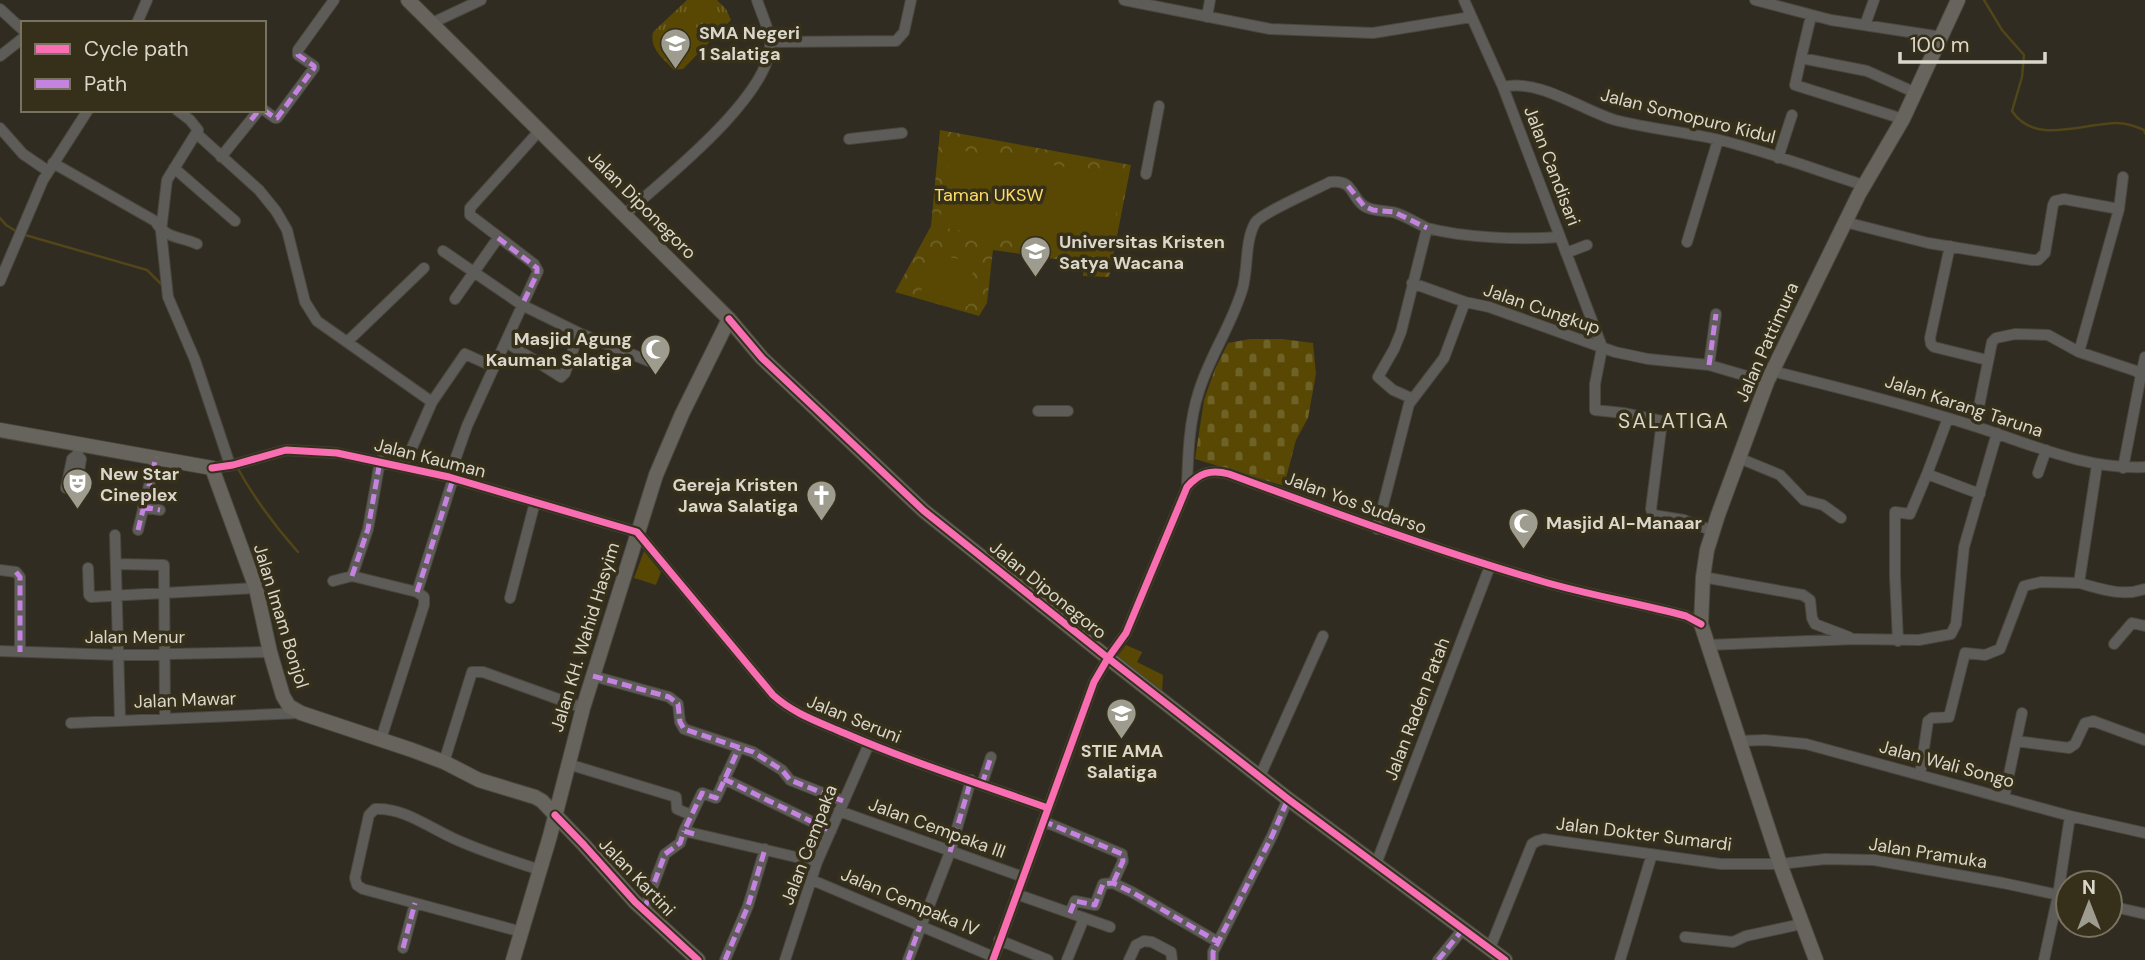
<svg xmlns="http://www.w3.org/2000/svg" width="2145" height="960" viewBox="0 0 2145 960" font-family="'DM Sans',sans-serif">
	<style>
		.grass { fill: url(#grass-tufts) }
		.cemetery { fill: url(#cemetery-stones) }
		.park { fill: url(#park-crowns) }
		.garden { fill: #584804 }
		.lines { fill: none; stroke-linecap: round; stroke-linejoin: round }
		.stream { stroke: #514519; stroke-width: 2.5 }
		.minor-casing { stroke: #4a473e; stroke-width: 12 }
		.major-casing { stroke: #4a473e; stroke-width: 16 }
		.minor { stroke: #5e5c58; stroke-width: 10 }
		.major { stroke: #66645d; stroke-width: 14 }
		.quiet { stroke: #c483df; stroke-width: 5; stroke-dasharray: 10 5; stroke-linecap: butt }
		.cycleway-casing { stroke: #36301b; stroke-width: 11 }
		.cycleway { stroke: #f96db3; stroke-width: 7 }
		.labels { text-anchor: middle; stroke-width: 7; stroke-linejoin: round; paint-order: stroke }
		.poi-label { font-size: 18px; font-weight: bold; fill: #dad7ca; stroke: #36301b; text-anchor: start }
		.street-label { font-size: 18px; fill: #dad7ca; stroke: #36301b }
		.park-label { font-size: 18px; fill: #fede66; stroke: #36301b }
		.quarter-label { font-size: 21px; letter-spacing: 2px; fill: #dad7ca; stroke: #36301b }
	</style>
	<defs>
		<pattern id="grass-tufts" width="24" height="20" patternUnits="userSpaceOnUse" patternTransform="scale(1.75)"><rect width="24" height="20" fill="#584804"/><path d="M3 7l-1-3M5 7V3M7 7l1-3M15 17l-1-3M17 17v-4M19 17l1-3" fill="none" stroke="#6f6227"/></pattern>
		<pattern id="cemetery-stones" width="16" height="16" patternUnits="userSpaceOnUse" patternTransform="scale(1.75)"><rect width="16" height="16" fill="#584804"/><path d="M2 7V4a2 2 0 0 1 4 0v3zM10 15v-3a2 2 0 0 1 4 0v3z" fill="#6f6227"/></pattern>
		<pattern id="park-crowns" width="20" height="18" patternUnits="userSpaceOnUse" patternTransform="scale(1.75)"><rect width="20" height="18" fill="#584804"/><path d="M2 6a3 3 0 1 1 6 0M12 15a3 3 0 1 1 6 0" fill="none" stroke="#6f6227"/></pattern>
	</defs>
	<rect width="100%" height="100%" fill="#302c21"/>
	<path class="grass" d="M687,0h30l9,9 5,11 -48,49 -9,1c-10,-11 -25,-21 -21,-38z"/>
	<path class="cemetery" d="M1250,339h32l31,4 3,31 -8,44 -12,22 -12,46 -89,-27 9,-59 11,-31 13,-26z"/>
	<path class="park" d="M940,130l191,35 -22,112 -26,-1v-13l-90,-13 -6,53 -8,13 -84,-24 36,-66z
		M1126,645l16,7 -5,10 26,13 -1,18 -46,-35z"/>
	<path class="garden" d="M951,149l171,27 -12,78 -171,-27z
		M927,254l47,7 -6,45 -48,-7z
		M644,551l17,21 -5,13 -22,-7z"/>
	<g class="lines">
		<path class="stream" d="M1984,0l18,30 22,25 -2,22 -10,34c23,35 71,12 105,12 10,0 18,3 27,7l1,3
			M0,218l6,7 13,8
			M25,235l122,35 17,17
			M237,467c17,31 37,58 61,85"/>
		<defs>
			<path id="minor" d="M1124,0l146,29 103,4 98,-16
				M1464,0l39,87 99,260
				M1755,0l76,20 111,17
				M0,9l23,21
				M1207,17l3,-17
				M137,23l10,-23
				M432,23l49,-23
				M1865,25l9,-25
				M770,42l126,-1 8,-9 7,-32
				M0,56l23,-18
				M1801,58l10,-42
				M1503,87c35,-9 79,23 112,33 35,9 70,12 105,20 49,12 96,30 143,45
				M177,110l13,10 8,10 -31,50 -6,51 7,66 27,63 35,105
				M264,110l11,8h2l37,-50v-2l-16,-11v-5l36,-50
				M1903,119l-108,-34 6,-27 66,13 49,22
				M0,128l23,26 25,17
				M197,134l62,56 17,21 11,19 18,72 12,19 115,81 -28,64
				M849,139l53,-6
				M221,157l38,-47
				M1778,158l14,-43
				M53,163l102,58c11,18 24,15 42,23
				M174,168l61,53
				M1146,174l13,-68
				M2119,209l4,-32
				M624,215c37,-33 151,-122 146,-174 -1,-13 -9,-28 -13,-41
				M1845,222l83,21 104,17h6l7,-7 8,-48 2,-4 9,-2 55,10 -40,143
				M1687,242l31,-102
				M1950,246l-20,92 1,6 3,3 53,13
				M443,251l79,54 57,28 72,29
				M1566,253l21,-8
				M0,281l43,-101 45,-70
				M1412,283l53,19
				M455,299l43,-61
				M347,342l77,-74
				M506,342l55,35 4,-4 14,-40
				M1602,348l-7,36v26l28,3 39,8 -11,88 2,6 31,5 29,11
				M1709,365l7,-51
				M1772,371c68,17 136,34 202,55 57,18 111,44 171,41
				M2141,375l4,-18
				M1411,398l-18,-8 -15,-13 16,-28 7,-17 26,-104c38,10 94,12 133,9
				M432,402l33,-48 29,13
				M1038,411h30
				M1975,426l17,-84 4,-4 19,-4 33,1 31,17 57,19 5,4 -18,93
				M1739,458l41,17 24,25 19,5 18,13
				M212,468l21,-3 53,-15 51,3 112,24 188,55 136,163c21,19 46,27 71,38 67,29 136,51 204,75
				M2038,473l8,-23
				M1927,474l21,-56
				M449,477l18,-51 71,-155 -4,-7 -64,-49v-7l70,-78
				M1187,487c1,-32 2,-66 12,-96 11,-36 34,-68 44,-104 5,-20 2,-46 12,-64 6,-10 62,-34 75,-41 24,-3 20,14 34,24 9,6 22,4 32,7 11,4 21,10 31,15
				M66,488l6,-29 5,-4 3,-11
				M76,490l5,-31 -4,-4
				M143,507l17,3
				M1377,529l32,-125 35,-46 21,-56 24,5 126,45 33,7 61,6 58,17
				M138,530l18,-73
				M115,535l5,185
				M116,564l48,1 1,154
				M88,568l1,27 2,2 165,-9
				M0,570l16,2 4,5v75
				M352,576l16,-47 12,-68
				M1703,577l100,18 7,5 2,18 3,6 34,13
				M333,581l19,-5 65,16 7,5v8l-43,134
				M2079,583c23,6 43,14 66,6
				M417,592l36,-113
				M510,598l25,-96
				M1898,641l-3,-65v-64l15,2 17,-40 53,20
				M2114,644l18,-21 13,3
				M1709,645l146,-6 64,1 32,-6 5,-10 8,-77 33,-114
				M0,651l119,4 151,-3
				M593,676l76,21 9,7 2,18 4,7 69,23 29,18 8,10 53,21
				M71,723l230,-10
				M1739,741l26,-1 41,4 264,72 75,17
				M2016,741l6,-28
				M739,748l-23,50 -14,-5 -18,38 133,31
				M444,762l28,-90h11l100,36
				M568,764l108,33 1,12 14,6
				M1920,775l8,-54 4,-3 17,-1 16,-64 20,2 15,-6 24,-63 17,-4 38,1 18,-118
				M1260,776l63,-140
				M724,779l107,52
				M982,784l9,-27
				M2004,798l12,-57 53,7 6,-4 10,-21 8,-2 52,19
				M839,811l184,66
				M1043,821l79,33 1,7 -10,22
				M1376,864l114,-298
				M812,880l182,77
				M1016,894l94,33
				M2110,906l35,8
				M644,910l21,-56 15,-11 4,-12
				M1070,913l5,-12 20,4 8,-21 10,-1 19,9 86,50
				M522,932l-159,-43 -6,-4 -2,-7 14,-63 6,-6c29,-2 56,20 82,31 27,12 55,21 83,30
				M1685,937l48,5 13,-6 55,-12
				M999,940l49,20
				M403,948l12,-45
				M1490,948l42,-104 5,-3 7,-2 177,25h59l45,-5 49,1 129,23 65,14
				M725,960l23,-54 17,-57
				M785,960l32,-98 52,-118
				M908,960l42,-108 21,-72
				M993,960l101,-278 14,-24 18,-25 61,-146c12,-14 24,-18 42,-13 103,38 206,76 312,107 47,14 97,22 145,35l15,8
				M1067,960l17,-42
				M1129,960l7,-15 8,-4 8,1 19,10 1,8
				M1213,960v-8l59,-116 16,-37
				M1438,960l25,-31
				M1620,960l32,-106
				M2044,960l14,-65 12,-79"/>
			<path id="major" d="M408,0l321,319 33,39 162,153 184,147 180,141 217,161
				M0,430l212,38 44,120 14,64 13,44 6,10 12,7 111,37 32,12 35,18 56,17 7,4 42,44 51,57 63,58
				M513,960l37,-124 33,-128 73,-233 26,-61 47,-95
				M1816,960l-36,-96 -79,-240 2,-47 4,-27 11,-35 49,-133 92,-188 44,-75 55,-119"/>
		</defs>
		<use href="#minor" class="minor-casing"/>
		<use href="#major" class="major-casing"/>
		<use href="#minor" class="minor"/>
		<use href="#major" class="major"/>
		<path class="quiet" d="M264,110l11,8h2l37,-50v-2l-16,-11v-5
			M251,120l8,-10
			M1348,186l16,20 9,4 21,2 33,16
			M498,238l39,30v6l-15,31
			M1709,365l7,-51
			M143,507l17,3
			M138,530l18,-73
			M16,572l4,5v75
			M352,576l16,-47 12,-68
			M417,592l36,-113
			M593,676l76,21 9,7 2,18 4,7 69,23 29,18 8,10 53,21
			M724,779l107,52
			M982,784l9,-27
			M1043,821l79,33 1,7 -10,22
			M694,834l-10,-3 18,-38 14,5 23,-50
			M950,852l21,-72
			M644,910l21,-56 15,-11 4,-12
			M1070,913l5,-12 20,4 8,-21 10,-1 19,9 86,50
			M403,948l12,-45
			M725,960l23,-54 17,-57
			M908,960l12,-34
			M1213,960v-8l59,-116 16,-37
			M1438,960l25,-31"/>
		<defs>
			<path id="cycleway" d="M729,319l33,39 162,153 184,147 180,141 217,161
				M212,468l21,-3 53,-15 51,3 112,24 188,55 136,163c21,19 46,27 71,38 67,29 136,51 204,75
				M555,815l29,30 51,57 63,58
				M993,960l101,-278 14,-24 18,-25 61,-146c12,-14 24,-18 42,-13 103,38 206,76 312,107 47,14 97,22 145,35l15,8"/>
		</defs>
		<use href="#cycleway" class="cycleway-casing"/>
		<use href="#cycleway" class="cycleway"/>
	</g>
	<defs>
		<symbol id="school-pin" viewBox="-11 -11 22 30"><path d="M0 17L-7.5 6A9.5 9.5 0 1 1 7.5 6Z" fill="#9e9b8f" stroke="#36301b"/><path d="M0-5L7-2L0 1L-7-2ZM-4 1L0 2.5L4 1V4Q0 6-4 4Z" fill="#fff"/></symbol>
		<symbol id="university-pin" viewBox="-11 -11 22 30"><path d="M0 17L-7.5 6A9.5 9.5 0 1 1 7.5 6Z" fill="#9e9b8f" stroke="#36301b"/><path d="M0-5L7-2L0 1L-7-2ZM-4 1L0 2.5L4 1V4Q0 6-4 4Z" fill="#fff"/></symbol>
		<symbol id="mosque-pin" viewBox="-11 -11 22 30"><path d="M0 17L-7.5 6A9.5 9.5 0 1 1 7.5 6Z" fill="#9e9b8f" stroke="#36301b"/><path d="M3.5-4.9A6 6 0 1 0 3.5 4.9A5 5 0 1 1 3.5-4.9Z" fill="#fff"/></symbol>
		<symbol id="theatre-pin" viewBox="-11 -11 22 30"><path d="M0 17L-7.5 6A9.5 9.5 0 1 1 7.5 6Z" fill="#9e9b8f" stroke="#36301b"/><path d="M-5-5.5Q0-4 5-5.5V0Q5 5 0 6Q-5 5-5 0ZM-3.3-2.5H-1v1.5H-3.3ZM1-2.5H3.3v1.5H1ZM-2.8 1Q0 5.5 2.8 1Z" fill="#fff"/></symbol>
		<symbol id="church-pin" viewBox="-11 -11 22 30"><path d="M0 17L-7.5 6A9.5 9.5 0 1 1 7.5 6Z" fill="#9e9b8f" stroke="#36301b"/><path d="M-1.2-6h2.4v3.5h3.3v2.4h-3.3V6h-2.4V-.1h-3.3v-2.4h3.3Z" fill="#fff"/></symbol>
	</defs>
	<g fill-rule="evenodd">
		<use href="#school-pin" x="658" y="26" width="35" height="47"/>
		<use href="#university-pin" x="1018" y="234" width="35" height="47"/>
		<use href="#mosque-pin" x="638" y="332" width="35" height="47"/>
		<use href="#theatre-pin" x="60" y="466" width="35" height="47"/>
		<use href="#church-pin" x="804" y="478" width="35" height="47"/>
		<use href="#mosque-pin" x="1506" y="506" width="35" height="47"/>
		<use href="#university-pin" x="1104" y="696" width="35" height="47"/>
	</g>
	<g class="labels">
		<g class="poi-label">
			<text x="699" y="39">SMA Negeri<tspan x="699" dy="21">1 Salatiga</tspan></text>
			<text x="1059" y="248">Universitas Kristen<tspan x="1059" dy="21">Satya Wacana</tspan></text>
			<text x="632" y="345" text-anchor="end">Masjid Agung<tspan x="632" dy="21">Kauman Salatiga</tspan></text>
			<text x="100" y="480">New Star<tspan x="100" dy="21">Cineplex</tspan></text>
			<text x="798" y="491" text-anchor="end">Gereja Kristen<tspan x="798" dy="21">Jawa Salatiga</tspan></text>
			<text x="1546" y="529">Masjid Al-Manaar</text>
			<text x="1122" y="757" text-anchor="middle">STIE AMA<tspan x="1122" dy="21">Salatiga</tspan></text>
		</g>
		<g class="street-label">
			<text transform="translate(1688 116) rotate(14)" y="6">Jalan Somopuro Kidul</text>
			<text transform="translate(1552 166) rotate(69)" y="6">Jalan Candisari</text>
			<text transform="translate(642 205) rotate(45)" y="6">Jalan Diponegoro</text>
			<text transform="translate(1542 309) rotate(19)" y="6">Jalan Cungkup</text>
			<text transform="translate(1767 342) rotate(-66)" y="6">Jalan Pattimura</text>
			<text transform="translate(1964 406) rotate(18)" y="6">Jalan Karang Taruna</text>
			<text transform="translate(430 458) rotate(14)" y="6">Jalan Kauman</text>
			<text transform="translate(1356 503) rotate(20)" y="6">Jalan Yos Sudarso</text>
			<text transform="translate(1048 590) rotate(39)" y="6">Jalan Diponegoro</text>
			<text transform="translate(281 616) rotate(73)" y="6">Jalan Imam Bonjol</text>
			<text x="135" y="643">Jalan Menur</text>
			<text transform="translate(585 637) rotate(-73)" y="6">Jalan KH. Wahid Hasyim</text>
			<text transform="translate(185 700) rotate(-2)" y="6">Jalan Mawar</text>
			<text transform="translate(1417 709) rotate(-69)" y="6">Jalan Raden Patah</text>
			<text transform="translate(854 719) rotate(22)" y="6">Jalan Seruni</text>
			<text transform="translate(1947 764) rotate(15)" y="6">Jalan Wali Songo</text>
			<text transform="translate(937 828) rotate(20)" y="6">Jalan Cempaka III</text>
			<text transform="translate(1644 834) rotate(7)" y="6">Jalan Dokter Sumardi</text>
			<text transform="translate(809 845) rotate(-69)" y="6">Jalan Cempaka</text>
			<text transform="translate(1928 853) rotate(9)" y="6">Jalan Pramuka</text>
			<text transform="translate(637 877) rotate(46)" y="6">Jalan Kartini</text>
			<text transform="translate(910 902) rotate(23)" y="6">Jalan Cempaka IV</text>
		</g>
		<g class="park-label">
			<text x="989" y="201">Taman UKSW</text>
		</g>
		<g class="quarter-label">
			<text x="1674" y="428">SALATIGA</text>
		</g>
	</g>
	<rect x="21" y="21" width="245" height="91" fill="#36301b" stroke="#787361" stroke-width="2"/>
	<rect x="35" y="44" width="35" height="10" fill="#f96db3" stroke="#787361" stroke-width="2"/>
	<text x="84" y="56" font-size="21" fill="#dad7ca">Cycle path</text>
	<rect x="35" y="79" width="35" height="10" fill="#c483df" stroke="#787361" stroke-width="2"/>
	<text x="84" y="91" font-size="21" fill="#dad7ca">Path</text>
	<g transform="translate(2089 904)"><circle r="33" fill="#36301b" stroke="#787361" stroke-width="2"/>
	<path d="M0-5L12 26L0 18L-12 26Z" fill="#9e9b8f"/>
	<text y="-10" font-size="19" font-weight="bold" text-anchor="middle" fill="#dad7ca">N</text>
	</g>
	<path d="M1900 52v10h145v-10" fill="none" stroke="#dad7ca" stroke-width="3.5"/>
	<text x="1910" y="52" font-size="21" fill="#dad7ca" stroke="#36301b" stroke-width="5" paint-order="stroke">100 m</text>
</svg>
